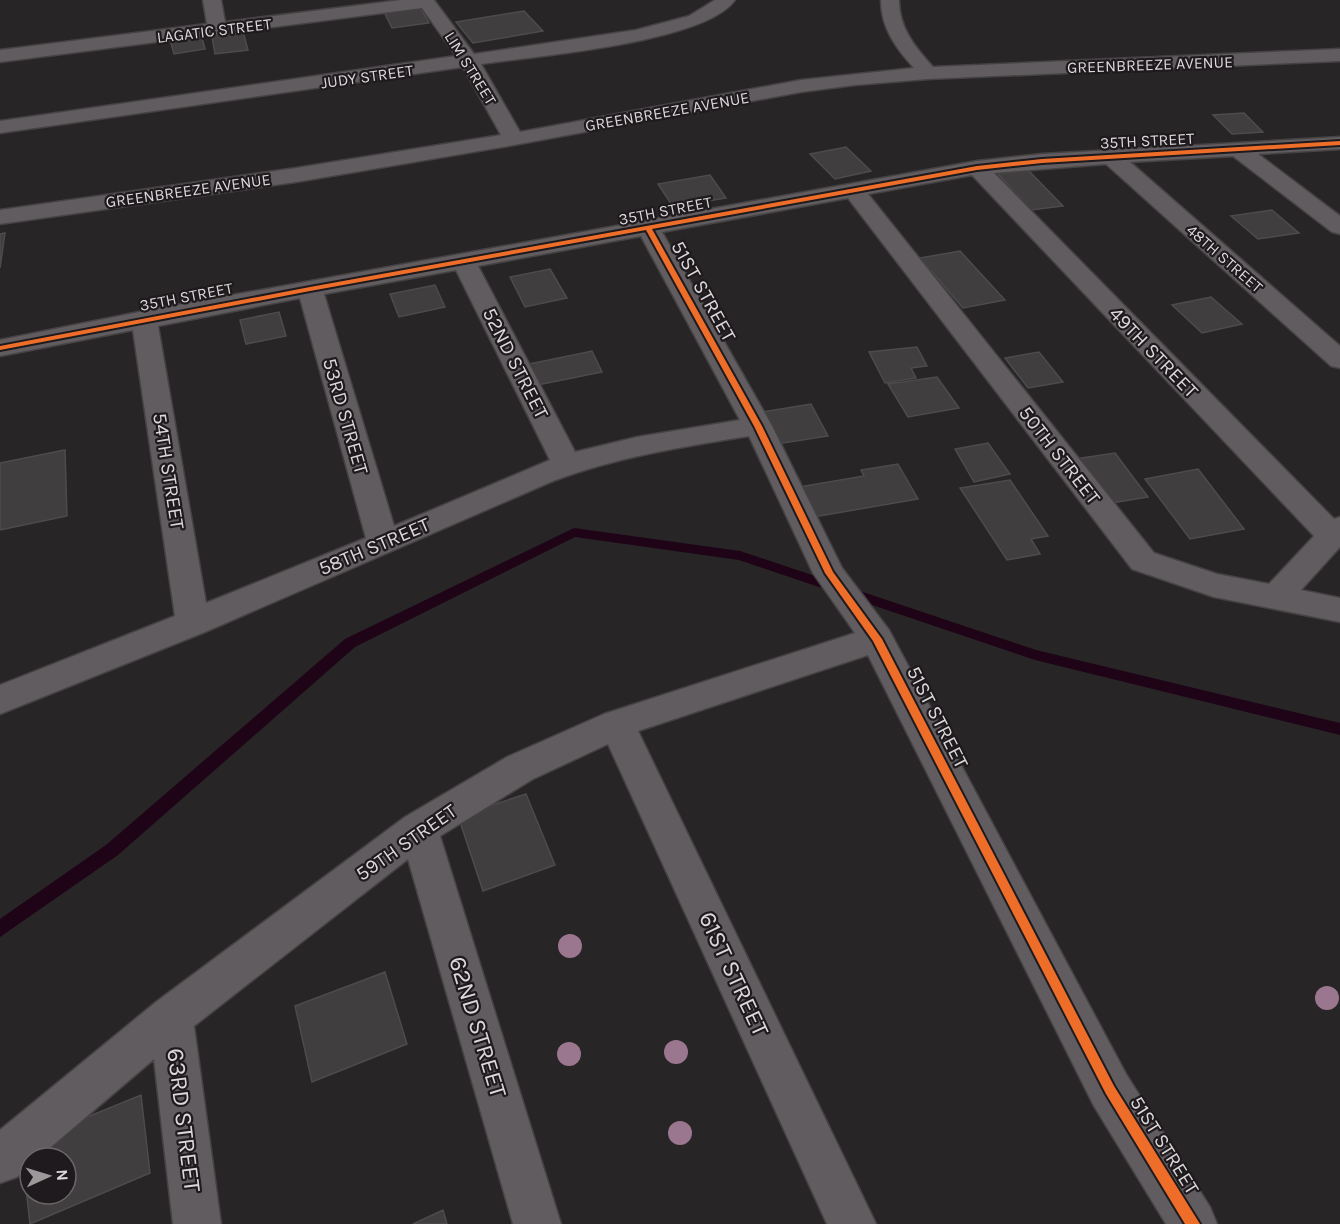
<svg xmlns="http://www.w3.org/2000/svg" width="1340" height="1224" viewBox="0 0 1340 1224" font-family="Karla,sans-serif">
	<style>
		.lines { fill: none; stroke-linecap: round; stroke-linejoin: round }
		.stream { fill: #1f0418; fill-rule: evenodd }
		.building { fill: #403e3f; stroke: #4d4c4c; stroke-width: 1.5; fill-rule: evenodd }
		.street-casing { stroke: #444243; stroke-width: 3 }
		.street { fill: #615c5f; fill-rule: evenodd }
		.cycleway-casing { stroke: #1e1a1d; stroke-width: 4 }
		.cycleway { fill: #ee6e29; fill-rule: evenodd }
		.tree { fill: #9b768f }
		.labels { text-anchor: middle; stroke-width: 4.5; stroke-linejoin: round; paint-order: stroke }
		.far-street-label { font-size: 16px; fill: #dbd8da; stroke: #1e1a1d }
		.street-label { font-size: 20px; fill: #dbd8da; stroke: #1e1a1d }
		.near-street-label { font-size: 24px; fill: #dbd8da; stroke: #1e1a1d }
	</style>
	<rect width="100%" height="100%" fill="#272526"/>
	<g class="lines">
		<path class="stream" d="M574,528l166,23 296,99 304,73v12l-305,-75 -296,-100 -164,-23 -220,110 -237,208 -118,82v-18l106,-74 239,-206z"/>
	</g>
	<path class="building" d="M419,5l10,18 -37,5 -9,-18z
		M524,11l19,20 -70,12 -17,-21z
		M242,28l6,22 -33,4 -4,-22z
		M202,38l3,11 -31,5 -3,-11z
		M1244,113l19,19 -31,2 -19,-19z
		M846,147l25,24 -36,8 -25,-25z
		M1028,170l35,36 -32,4 -33,-36z
		M710,175l16,23 -53,9 -15,-23z
		M1272,210l27,23 -41,6 -27,-23z
		M5,233l-5,35v-34z
		M960,251l45,49 -42,8 -43,-50z
		M550,269l17,29 -42,9 -15,-30z
		M435,285l10,22 -46,10 -9,-23z
		M1211,297l31,27 -40,9 -30,-28z
		M279,312l7,24 -40,8 -6,-24z
		M917,347l10,19 -16,2 5,10 -31,5 -16,-31z
		M592,351l10,21 -64,13 -9,-21z
		M1039,352l24,30 -35,6 -23,-30z
		M937,377l22,31 -51,9 -20,-33z
		M811,404l17,32 -51,8 -15,-32z
		M988,443l22,31 -36,8 -19,-33z
		M65,450l2,66 -67,14v-67z
		M1115,453l33,44 -48,8 -32,-45z
		M898,464l20,35 -110,19 -15,-30 71,-12 -3,-6z
		M1198,469l46,60 -54,10 -45,-60z
		M1010,480l38,56 -17,3 9,15 -33,6 -47,-72z
		M526,794l29,71 -72,26 -25,-75z
		M385,972l22,72 -95,38 -17,-76z
		M141,1095l9,78 -120,51 -9,-80zM30,1158h36v36h-36z
		M443,1210l4,14h-34z"/>
	<g class="lines">
		<defs>
			<path id="street" d="M203,0h18l4,22 176,-22h33l40,54 162,-24 53,-14 26,-16h20c-30,43 -201,56 -254,64l39,68 281,-52 113,-12c-18,-20 -33,-40 -33,-68h18c0,28 16,47 34,67l407,-18v12l-412,18 -73,6 -54,7 -287,53 -218,37 -296,42v-14l296,-42 205,-33 -38,-68 -463,66v-12l456,-65 -34,-48 -422,54v-12l207,-26z
				M1340,137v12l-82,5 82,62v18l-8,-2 -99,-76 -103,6 210,184v22l-9,-2 -225,-202 -112,9 340,346 6,-2v30l-39,43 39,8v24l-126,-25 -82,-28 -284,-371 -186,34 110,194 70,142 47,62 237,444 84,133 7,17h-51l-72,-118 -226,-451 -230,76 238,493h-49l-219,-480 -75,35 -93,57 121,388h-48l-105,-365 -214,167 27,198h-48l-19,-165 -116,99h-8v7l-13,12 -17,6v-53l156,-128 249,-185 102,-60 97,-43 251,-81 -42,-60 -64,-137c-67,11 -133,21 -196,45l-348,151 -205,82v-29l175,-69 -42,-286 -133,26v-16l144,-29 833,-150 65,-7zM972,175l342,361 -45,48 -52,-10 -63,-21 -286,-359zM641,236l99,184 -103,17 -62,15 -97,-186zM456,270l94,190 -156,66 -70,-232zM300,298l66,240 -160,65 -48,-277z"/>
		</defs>
		<use href="#street" class="street-casing"/>
		<use href="#street" class="street"/>
		<defs>
			<path id="cycleway" d="M1340,141v4l-298,18 -65,7 -325,59 110,197 71,146 49,67 232,447 86,138h-15l-79,-130 -233,-453 -48,-68 -71,-147 -108,-196 -336,61 -310,59v-4l310,-59 667,-121 65,-7z"/>
		</defs>
		<use href="#cycleway" class="cycleway-casing"/>
		<use href="#cycleway" class="cycleway"/>
	</g>
	<g class="tree">
		<circle cx="570" cy="946" r="12"/>
		<circle cx="1327" cy="998" r="12"/>
		<circle cx="676" cy="1052" r="12"/>
		<circle cx="569" cy="1054" r="12"/>
		<circle cx="680" cy="1133" r="12"/>
	</g>
	<g class="labels">
		<g class="far-street-label">
			<text transform="translate(214 30) rotate(-7)" y="6">LAGATIC STREET</text>
			<text transform="translate(1150 64) rotate(-2)" y="6">GREENBREEZE AVENUE</text>
			<text transform="translate(471 68) rotate(58)" y="6">LIM STREET</text>
			<text transform="translate(367 76) rotate(-8)" y="6">JUDY STREET</text>
			<text transform="translate(667 111) rotate(-10)" y="6">GREENBREEZE AVENUE</text>
			<text transform="translate(1147 140) rotate(-3)" y="6">35TH STREET</text>
			<text transform="translate(188 190) rotate(-8)" y="6">GREENBREEZE AVENUE</text>
			<text transform="translate(665 210) rotate(-11)" y="6">35TH STREET</text>
			<text transform="translate(1225 258) rotate(41)" y="6">48TH STREET</text>
			<text transform="translate(186 296) rotate(-11)" y="6">35TH STREET</text>
		</g>
		<g class="street-label">
			<text transform="translate(704 291) rotate(61)" y="7">51ST STREET</text>
			<text transform="translate(1154 352) rotate(46)" y="7">49TH STREET</text>
			<text transform="translate(516 363) rotate(63)" y="7">52ND STREET</text>
			<text transform="translate(346 416) rotate(74)" y="7">53RD STREET</text>
			<text transform="translate(1060 455) rotate(52)" y="7">50TH STREET</text>
			<text transform="translate(169 471) rotate(81)" y="7">54TH STREET</text>
			<text transform="translate(374 546) rotate(-23)" y="7">58TH STREET</text>
			<text transform="translate(938 717) rotate(63)" y="7">51ST STREET</text>
			<text transform="translate(406 842) rotate(-35)" y="7">59TH STREET</text>
			<text transform="translate(1165 1145) rotate(58)" y="7">51ST STREET</text>
		</g>
		<g class="near-street-label">
			<text transform="translate(734 974) rotate(65)" y="8">61ST STREET</text>
			<text transform="translate(478 1027) rotate(73)" y="8">62ND STREET</text>
			<text transform="translate(184 1120) rotate(83)" y="8">63RD STREET</text>
		</g>
	</g>
	<g transform="translate(48 1176) rotate(86)"><circle r="28" fill="#1e1a1d" stroke="#6a6669" stroke-width="1.5"/>
	<path d="M0-4.5L10 22L0 15L-10 22Z" fill="#9c999b"/>
	<text y="-9" font-size="16" font-weight="bold" text-anchor="middle" fill="#dbd8da">N</text>
	</g>
</svg>
